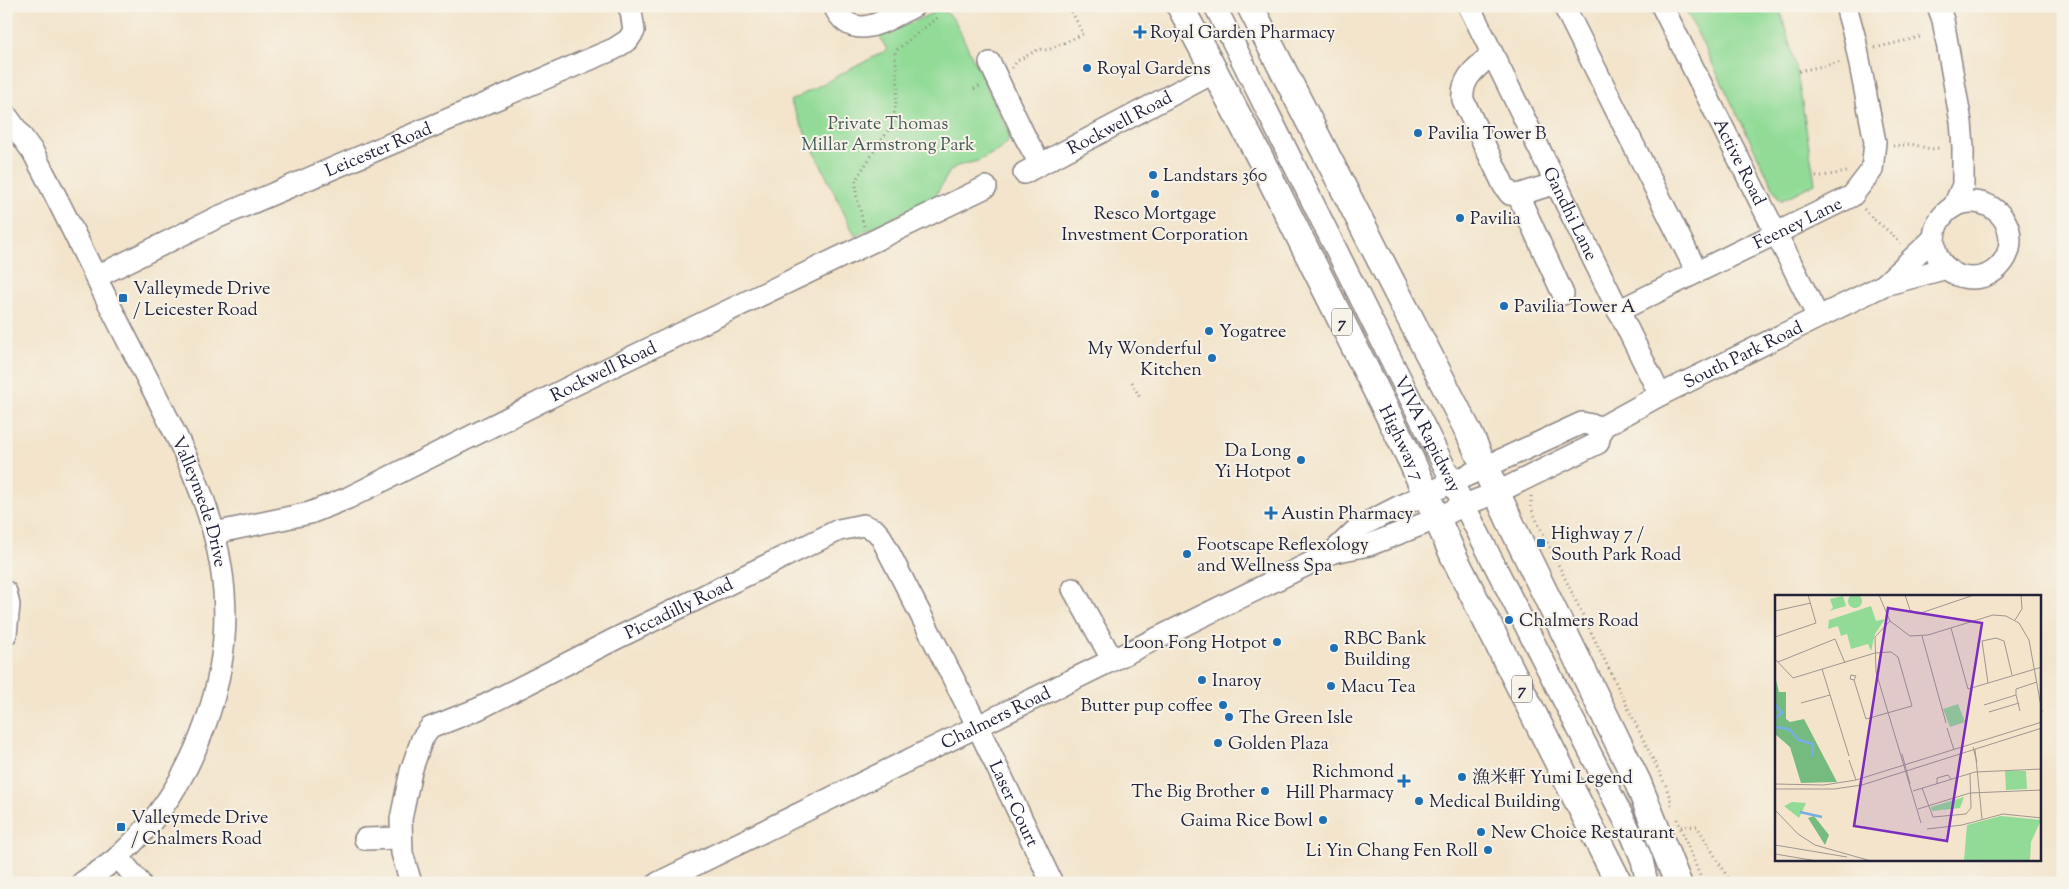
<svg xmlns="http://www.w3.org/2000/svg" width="2069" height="889" viewBox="0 0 2069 889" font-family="'Sorts Mill Goudy','Noto Serif SC',serif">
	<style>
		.green { fill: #92db97; stroke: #5a7e69 }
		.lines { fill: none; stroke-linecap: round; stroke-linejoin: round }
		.minor-casing { stroke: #8a8383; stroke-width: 24 }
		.major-casing { stroke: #8a8383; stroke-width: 29 }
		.path { stroke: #8a8383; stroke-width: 3; stroke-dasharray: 1 4; stroke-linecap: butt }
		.minor { stroke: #fff; stroke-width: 21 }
		.major { stroke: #fff; stroke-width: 26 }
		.poi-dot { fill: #1f6fb2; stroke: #f7f3e8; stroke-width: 2 }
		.labels { text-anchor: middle; stroke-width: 4; stroke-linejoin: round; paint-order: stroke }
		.shield { fill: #f7f3e8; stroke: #62616f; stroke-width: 1 }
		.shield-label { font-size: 16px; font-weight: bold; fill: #22223b }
		.poi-label { font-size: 18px; fill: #22223b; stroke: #f7f3e8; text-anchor: start }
		.street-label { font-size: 18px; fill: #22223b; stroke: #f7f3e8 }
		.park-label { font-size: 18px; fill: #445a57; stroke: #f7f3e8 }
		.inset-river { fill: none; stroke: #76ade5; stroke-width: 2.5 }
		.inset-road { fill: none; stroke: #9f9691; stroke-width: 1 }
		.view { fill: #7b2cbf; fill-opacity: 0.15; stroke: #7b2cbf; stroke-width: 2.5 }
		.inset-edge { fill: none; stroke: #22223b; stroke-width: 2.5 }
	</style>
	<rect width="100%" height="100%" fill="#f7f3e8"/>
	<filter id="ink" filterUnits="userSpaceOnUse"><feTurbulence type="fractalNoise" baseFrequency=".02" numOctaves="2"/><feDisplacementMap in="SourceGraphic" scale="10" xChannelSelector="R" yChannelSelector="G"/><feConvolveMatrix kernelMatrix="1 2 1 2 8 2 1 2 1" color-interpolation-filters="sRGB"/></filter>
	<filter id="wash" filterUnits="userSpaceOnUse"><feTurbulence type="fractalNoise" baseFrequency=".0096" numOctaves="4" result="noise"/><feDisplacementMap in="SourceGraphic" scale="20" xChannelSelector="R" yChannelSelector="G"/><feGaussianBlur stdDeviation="1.12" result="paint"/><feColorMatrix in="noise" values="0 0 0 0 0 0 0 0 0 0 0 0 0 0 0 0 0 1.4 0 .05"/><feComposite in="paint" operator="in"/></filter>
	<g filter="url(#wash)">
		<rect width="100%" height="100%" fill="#f3e4cb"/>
		<path class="green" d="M1684,6h95l17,61 19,116 -35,18z
			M939,10l9,3 7,8 54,113 -1,8 -7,7 -23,12 -21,5 -7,5 -13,22 -4,5 -78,38 -65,-135 97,-51 -7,-13z"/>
	</g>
	<g filter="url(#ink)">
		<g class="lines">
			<defs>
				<g id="minor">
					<path d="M834,6c18,39 52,14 80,0"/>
					<path id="s1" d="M1215,6l220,442 194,381 13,31 5,23"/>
					<path id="s2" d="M1469,6l191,389"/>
					<path d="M1564,6l133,266"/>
					<path id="s3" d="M1662,6l156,311"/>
					<path d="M1938,6l5,14 18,102 2,25v38l-9,21"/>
					<path d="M1492,54c-15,14 -31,23 -29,46l41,86 6,8 8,1 38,-12"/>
					<path d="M990,63l35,74 15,27"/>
					<path id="s4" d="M6,115l27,37 15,29c29,57 56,114 85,170 35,68 76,139 88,216 17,104 -25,220 -103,290 -11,10 -24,17 -36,26"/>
					<path id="s5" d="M1024,173l191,-101"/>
					<path d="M1518,195l45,99"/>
					<circle cx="1972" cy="240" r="38"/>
					<path id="s6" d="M96,277l120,-59 398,-169 14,-9 6,-9 -3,-20 -3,-5"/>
					<path d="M1886,283l48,-45"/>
					<path id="s7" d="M1618,311l234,-115 20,-26 3,-28 -20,-103 -9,-33"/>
					<path id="s8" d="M214,533l96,-20 38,-15 234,-117 404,-194"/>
					<path id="s9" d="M1333,552l26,-25 41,-21 182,-83 20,4 58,-32 224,-110 63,-17"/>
					<path d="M1073,589l39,70"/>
					<path d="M6,592l3,13 -3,29"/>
					<path d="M365,839l36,-1"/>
					<path d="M118,857l22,26"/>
					<path id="s10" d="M411,883l-9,-30 -1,-34 10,-48 11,-32 8,-11 48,-19 137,-70 224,-109 24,-5 12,5 6,7 96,188 75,158"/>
					<path id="s11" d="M658,883l675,-331 36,-7 67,-26 28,-14 32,-12 102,-50 4,-16"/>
				</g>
				<g id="major">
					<path id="s12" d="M1180,6l77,146 154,308 44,99 164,324"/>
					<path d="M1250,6l218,425 46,99 124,253 40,100"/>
				</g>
			</defs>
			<use href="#minor" class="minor-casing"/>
			<use href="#major" class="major-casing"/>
			<path class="path" d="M1875,48l45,-11
				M1012,68l5,-7 22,-12 9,1 35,-16 -14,-28
				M1799,71l43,-9
				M974,89l8,-4
				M1893,146l18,-2 20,5 8,-1
				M1816,177l31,-5
				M1864,209c11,14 27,21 36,35
				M864,226l-8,-32v-15l37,-56 5,-36 -3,-36 43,-34
				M1132,382l8,16
				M1531,496v12l5,11 130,267 7,22
				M1677,819l26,64
				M1681,827l16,-1 34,57"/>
			<use href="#minor" class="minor"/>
			<use href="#major" class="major"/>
		</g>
	</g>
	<g class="poi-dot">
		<path d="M1137.5 24.5h5v5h5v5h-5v5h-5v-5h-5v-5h5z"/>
		<circle cx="1087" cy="68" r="5"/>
		<circle cx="1418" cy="133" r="5"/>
		<circle cx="1153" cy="175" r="5"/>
		<circle cx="1155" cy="194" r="5"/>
		<circle cx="1460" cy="218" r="5"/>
		<rect x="118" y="293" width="10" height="10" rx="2.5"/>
		<circle cx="1504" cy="306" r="5"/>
		<circle cx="1209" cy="331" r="5"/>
		<circle cx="1212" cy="358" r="5"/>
		<circle cx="1301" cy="460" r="5"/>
		<path d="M1268.5 505.5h5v5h5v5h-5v5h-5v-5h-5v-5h5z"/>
		<rect x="1536" y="538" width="10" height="10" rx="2.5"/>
		<circle cx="1187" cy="554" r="5"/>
		<circle cx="1509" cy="620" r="5"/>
		<circle cx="1277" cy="642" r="5"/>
		<circle cx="1334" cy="648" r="5"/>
		<circle cx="1202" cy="680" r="5"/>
		<circle cx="1331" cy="686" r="5"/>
		<circle cx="1223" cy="705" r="5"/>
		<circle cx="1229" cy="717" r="5"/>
		<circle cx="1218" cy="743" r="5"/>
		<circle cx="1462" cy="777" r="5"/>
		<path d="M1401.5 773.5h5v5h5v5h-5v5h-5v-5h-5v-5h5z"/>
		<circle cx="1265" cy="791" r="5"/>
		<circle cx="1419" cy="801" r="5"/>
		<circle cx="1323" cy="820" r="5"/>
		<rect x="116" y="822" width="10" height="10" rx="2.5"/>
		<circle cx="1481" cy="832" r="5"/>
		<circle cx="1488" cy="850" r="5"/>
	</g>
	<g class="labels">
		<g class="shield">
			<rect x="1332" y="308.5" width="20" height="27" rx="4"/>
			<rect x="1512" y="675.5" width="20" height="27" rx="4"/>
		</g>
		<g class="shield-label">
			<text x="1342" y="328">7</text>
			<text x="1522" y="695">7</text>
		</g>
		<g class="poi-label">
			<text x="1150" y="38">Royal Garden Pharmacy</text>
			<text x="1097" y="74">Royal Gardens</text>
			<text x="1428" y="139">Pavilia Tower B</text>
			<text x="1163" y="181">Landstars 360</text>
			<text x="1155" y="219" text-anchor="middle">Resco Mortgage<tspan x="1155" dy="21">Investment Corporation</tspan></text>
			<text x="1470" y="224">Pavilia</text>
			<text x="133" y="294">Valleymede Drive<tspan x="133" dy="21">/ Leicester Road</tspan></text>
			<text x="1514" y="312">Pavilia Tower A</text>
			<text x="1219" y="337">Yogatree</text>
			<text x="1202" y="354" text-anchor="end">My Wonderful<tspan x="1202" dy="21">Kitchen</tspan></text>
			<text x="1291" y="456" text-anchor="end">Da Long<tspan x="1291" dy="21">Yi Hotpot</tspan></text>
			<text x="1281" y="519">Austin Pharmacy</text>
			<text x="1551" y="539">Highway 7 /<tspan x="1551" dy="21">South Park Road</tspan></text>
			<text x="1197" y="550">Footscape Reflexology<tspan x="1197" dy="21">and Wellness Spa</tspan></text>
			<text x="1519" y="626">Chalmers Road</text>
			<text x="1344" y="644">RBC Bank<tspan x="1344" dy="21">Building</tspan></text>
			<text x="1267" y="648" text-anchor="end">Loon Fong Hotpot</text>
			<text x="1212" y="686">Inaroy</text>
			<text x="1341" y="692">Macu Tea</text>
			<text x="1213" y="711" text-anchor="end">Butter pup coffee</text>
			<text x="1239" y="723">The Green Isle</text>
			<text x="1228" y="749">Golden Plaza</text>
			<text x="1394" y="777" text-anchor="end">Richmond<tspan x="1394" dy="21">Hill Pharmacy</tspan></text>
			<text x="1472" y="783">漁米軒 Yumi Legend</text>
			<text x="1255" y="797" text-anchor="end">The Big Brother</text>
			<text x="1429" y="807">Medical Building</text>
			<text x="131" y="823">Valleymede Drive<tspan x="131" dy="21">/ Chalmers Road</tspan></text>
			<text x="1313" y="826" text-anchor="end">Gaima Rice Bowl</text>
			<text x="1491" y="838">New Choice Restaurant</text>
			<text x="1478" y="856" text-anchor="end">Li Yin Chang Fen Roll</text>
		</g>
		<g class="street-label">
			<text dy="6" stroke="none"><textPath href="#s5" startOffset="108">Rockwell Road</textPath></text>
			<text dy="6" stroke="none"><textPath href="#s6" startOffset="310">Leicester Road</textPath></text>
			<text dy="6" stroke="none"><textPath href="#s3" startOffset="174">Active Road</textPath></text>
			<text dy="6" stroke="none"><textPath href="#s2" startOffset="231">Gandhi Lane</textPath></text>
			<text dy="6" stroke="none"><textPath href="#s7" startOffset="200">Feeney Lane</textPath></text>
			<text dy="6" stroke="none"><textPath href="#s9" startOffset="461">South Park Road</textPath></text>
			<text dy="6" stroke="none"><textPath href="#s8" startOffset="424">Rockwell Road</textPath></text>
			<text dy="6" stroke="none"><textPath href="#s1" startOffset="478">VIVA Rapidway</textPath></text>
			<text dy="6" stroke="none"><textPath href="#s12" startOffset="490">Highway 7</textPath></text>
			<text dy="6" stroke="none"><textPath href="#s4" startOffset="434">Valleymede Drive</textPath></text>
			<text dy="6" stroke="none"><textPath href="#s10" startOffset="438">Piccadilly Road</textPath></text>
			<text dy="6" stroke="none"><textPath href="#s11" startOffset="376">Chalmers Road</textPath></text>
			<text dy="6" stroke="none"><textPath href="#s10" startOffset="961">Laser Court</textPath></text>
		</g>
		<g class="park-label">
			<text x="888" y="129">Private Thomas<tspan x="888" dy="21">Millar Armstrong Park</tspan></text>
		</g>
	</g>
	<g transform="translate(1775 595)">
		<rect width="266" height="266" fill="#f3e4cb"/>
		<path d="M73 6a7 7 0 1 1 14 0a7 7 0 1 1-14 0ZM68,1l3,10 -17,5 4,-3 -3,-9zM96,11l5,15 9,-2 -10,15 -4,17 -3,-7 -17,5 -4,-15 -6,2 -3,-10 -10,3 1,-9zM183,109l7,18 -15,5 -7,-18zM230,176h21l1,18 -21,1zM189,202l-4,11 -28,3 -1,-4zM17,207l14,1 -7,15 -15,-12zM226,221l40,4 -10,22 -1,19 -66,-1 3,-35z" fill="#92db97"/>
		<path d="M0,81l4,16h7v27l4,3 14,-3 33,63 -36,1 -11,-36 -15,-13zM39,221l15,19 -4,10 -17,-27z" fill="#75bb80"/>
		<path class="inset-river" d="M0,109l7,9 -7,5M0,132l14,2 10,11 14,4 -1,13M25,217l22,5"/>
		<path class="inset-road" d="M104,0l11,26 20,15 18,-1 65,-20 13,1 13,7 10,17 13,72M130,0l5,15 8,4 56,-19M0,16l36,-8M240,25l7,-11 -1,-14M115,26l-15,16 1,35 45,151M176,33l17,61 74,-22M147,41l24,87M0,42l41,-14 -8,-28M0,64l18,19 82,-25 16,-1 7,5 14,49 -46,13 -12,-39 2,-4 -5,-1 -1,4 4,1M3,67l57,-23 10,24M47,74l27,87M213,88l-6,-42 14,-3 8,3 8,34M241,100l4,16M26,108l29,-8M209,110l32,-10v-6l21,-7M214,117l30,-9M172,133l7,22M198,152l4,15M200,154l7,70M127,159l8,30M74,165l7,20M0,189l49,1 32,-5 186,-58M162,189v-6l11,-3 3,4M147,193l11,29 33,-3 5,-6 -1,-35M0,194h59l28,-4 180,-57M138,196l62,-19 67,-3M143,214l52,-16 72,-3M0,215l23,24 17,11 56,16M152,234l35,-4 41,-11 39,4M0,250l72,12M0,259l42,7"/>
		<path class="view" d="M113,13l94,15 -35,218 -93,-15z"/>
		<rect width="266" height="266" class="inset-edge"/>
	</g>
	<rect width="2069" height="889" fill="none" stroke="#f7f3e8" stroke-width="25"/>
</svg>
